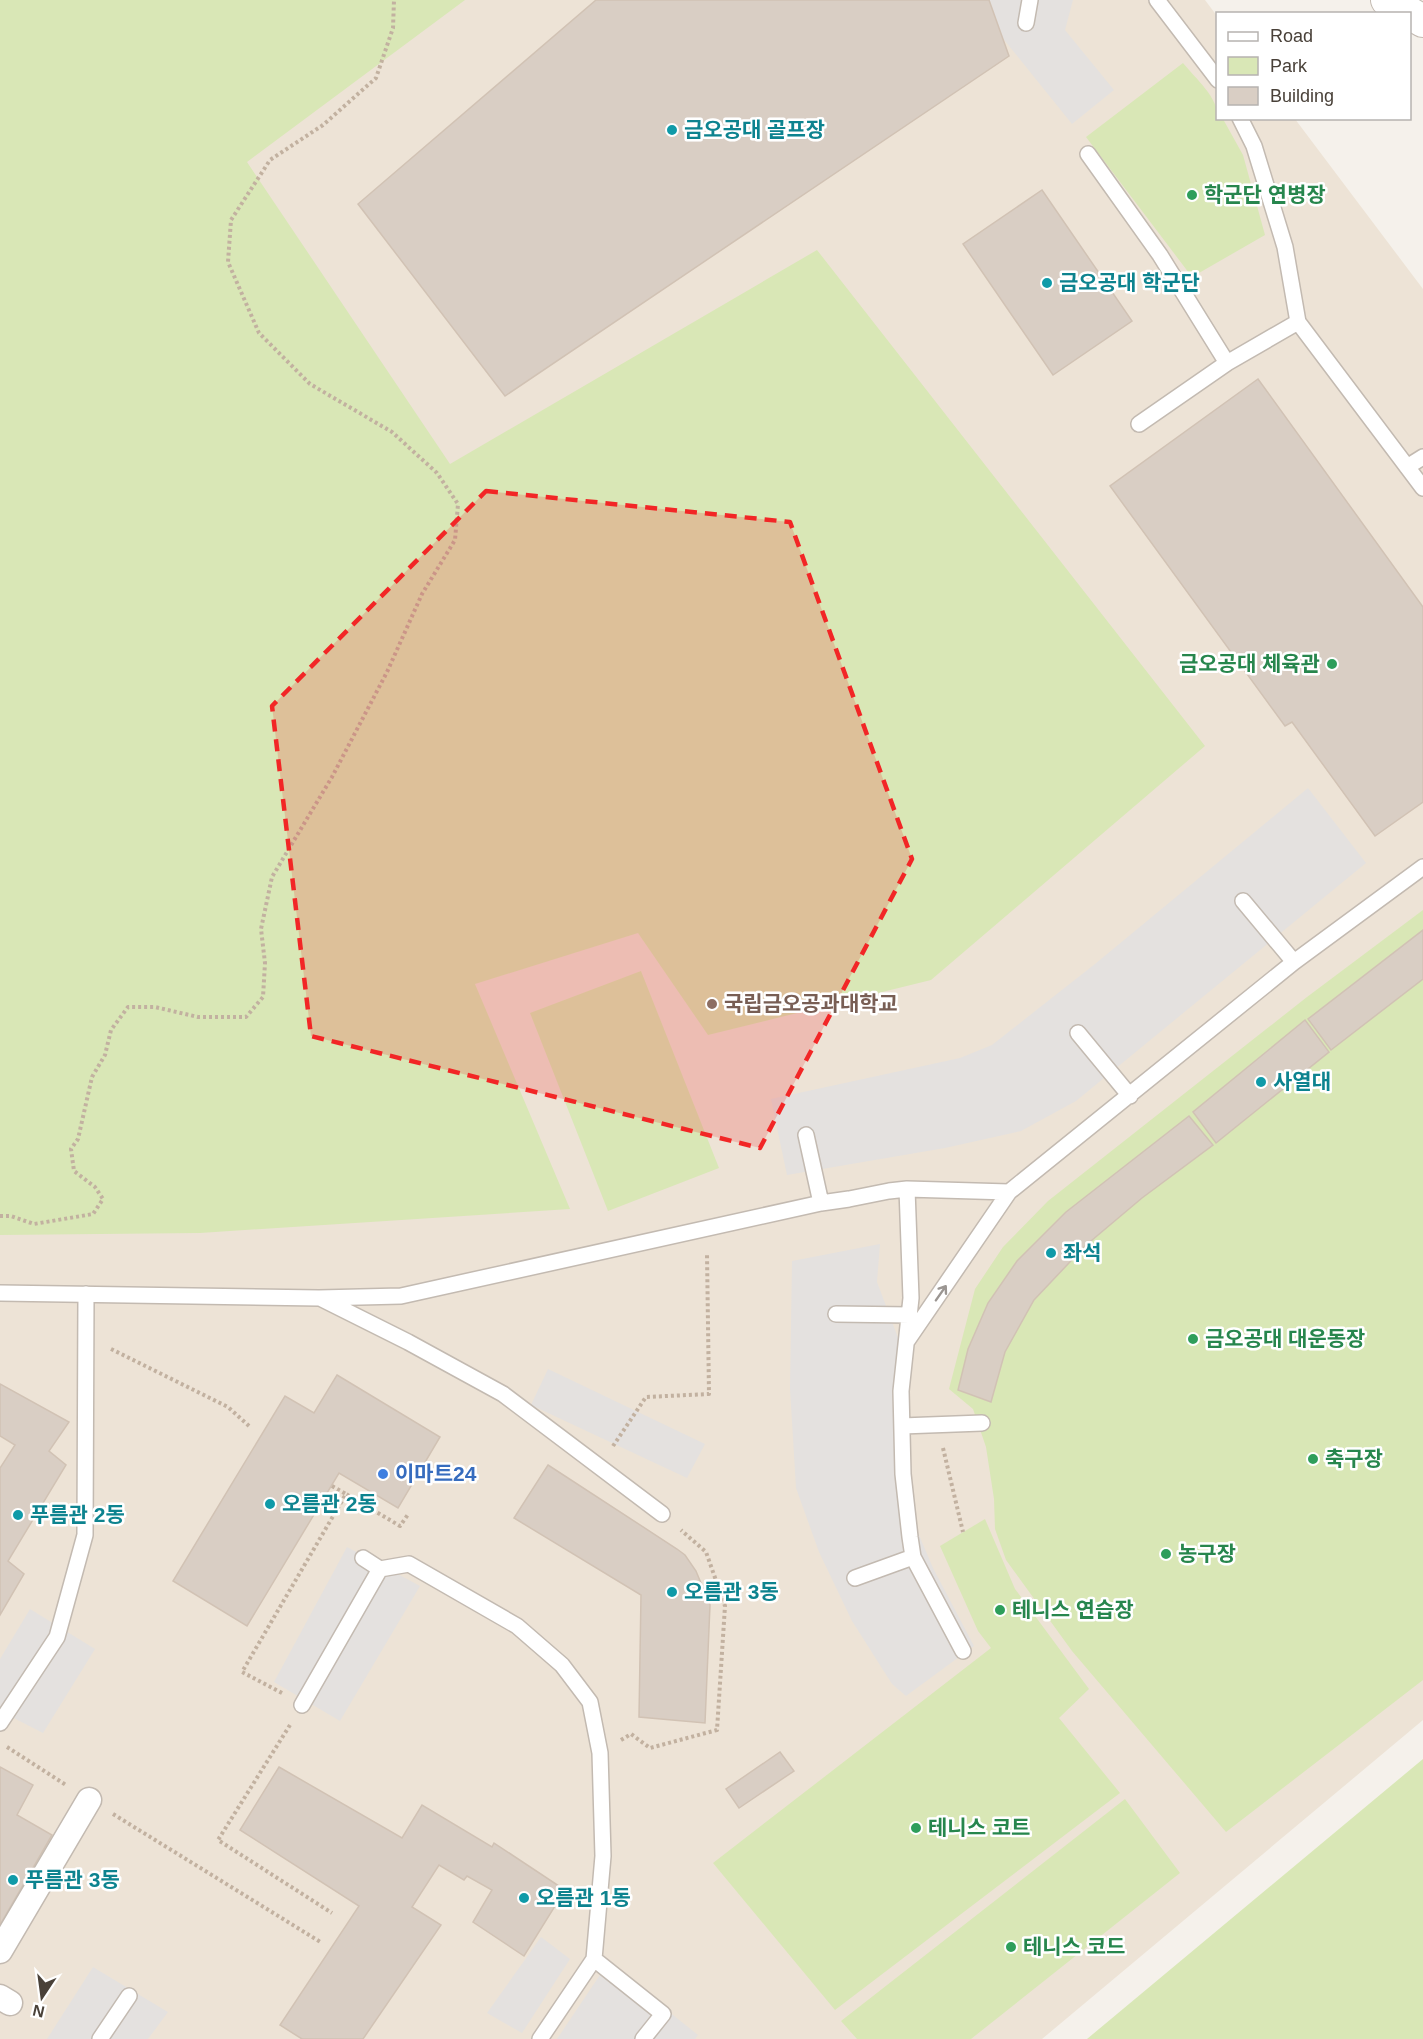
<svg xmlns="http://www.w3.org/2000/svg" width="1423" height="2039" viewBox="0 0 1423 2039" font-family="Arial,'Noto Sans KR',sans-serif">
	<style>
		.education { fill: #ede3d6 }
		.green { fill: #d9e7b6 }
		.parking { fill: #e4e1df }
		.building { fill: #d9cec4; stroke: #d1c2b4; stroke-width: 1.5 }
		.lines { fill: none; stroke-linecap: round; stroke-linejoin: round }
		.service-casing { stroke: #c3bab1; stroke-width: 18 }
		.pedestrian-casing { stroke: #c3bab1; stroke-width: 27 }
		.minor-casing { stroke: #c3bab1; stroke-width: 34 }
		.path { stroke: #c2b1a0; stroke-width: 4; stroke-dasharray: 3 3; stroke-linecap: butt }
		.service { stroke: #fff; stroke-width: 15 }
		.pedestrian { stroke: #fff; stroke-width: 24 }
		.minor { stroke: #fff; stroke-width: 32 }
		.oneway { stroke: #9b9692 }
		.marked { fill: #f22626; fill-opacity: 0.2; stroke: #f22626; stroke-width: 4.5; stroke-dasharray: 12 8; stroke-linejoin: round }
		.culture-dot { fill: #0f9aa8; stroke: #fff; stroke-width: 2 }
		.leisure-dot { fill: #2e9e5b; stroke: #fff; stroke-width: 2 }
		.education-dot { fill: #8d6e63; stroke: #fff; stroke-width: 2 }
		.shop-dot { fill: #3f7fe0; stroke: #fff; stroke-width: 2 }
		.labels { text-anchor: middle; stroke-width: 5; stroke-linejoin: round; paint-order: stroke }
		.culture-label { font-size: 21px; font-weight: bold; fill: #0d838f; stroke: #fff; text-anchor: start }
		.leisure-label { font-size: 21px; font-weight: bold; fill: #27864d; stroke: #fff; text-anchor: start }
		.education-label { font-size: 21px; font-weight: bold; fill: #785e54; stroke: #fff; text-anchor: start }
		.shop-label { font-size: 21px; font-weight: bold; fill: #366cbe; stroke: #fff; text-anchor: start }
	</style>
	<rect width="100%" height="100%" fill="#f5f1eb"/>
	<path class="education" d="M0,0h1205l12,16 1,102 77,1 128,170v1431l-381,319h-1042z"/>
	<path class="green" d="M0,0h465l-218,162 203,302 367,-214 388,496 -274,234 -223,55 -70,-102 -163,51 95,225 -370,24 -200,2z
		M1183,63c13,16 35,34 35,55l5,1 20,36 22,80 -73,42 -106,-140z
		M1423,910v770l-197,152 -154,-181 -66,-91 -11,-31 -1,-30 -8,-52 -13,-38 -24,-20 26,-100 28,-42 45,-46 259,-204z
		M641,971l78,197 -111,43 -78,-198z
		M985,1519l30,70 74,100 -30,29 61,75 -285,217 -122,-147 278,-215 -13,-17 -38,-85z
		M1423,1759v280h-336z
		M1125,1799l55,74 -209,166h-114l-16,-18z"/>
	<path class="parking" d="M989,0h84l-8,30 49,60 -42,34 -71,-88z
		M1308,788l58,75 -290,238 -55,30 -76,17 -158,27 -16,-76 189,-41 32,-13 103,-81z
		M880,1244l-3,38 29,77 -2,57 12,112 17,40 41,78 -68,50 -14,-12 -40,-63 -33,-69 -23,-64 -6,-99 2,-128z
		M548,1369l157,75 -18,34 -156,-73z
		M347,1547l73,39 -80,135 -66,-39z
		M30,1609l65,40 -52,84 -43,-22v-52z
		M541,1937l29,22 -48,74 -35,-20z
		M608,1963l90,72 -3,4h-138z
		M93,1967l75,45 -20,27h-101z"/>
	<path class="building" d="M596,0h393l20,56 -504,340 -147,-192z
		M1042,190l90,131 -79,54 -90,-131z
		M1258,379l165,228v195l-48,34 -83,-114 -7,4 -175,-240z
		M1423,930v49l-92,71 -23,-31z
		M1305,1020l24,32 -113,91 -23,-31z
		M1189,1116l24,29 -71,53 -57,48 -51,54 -29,52 -14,50 -33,-12 10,-41 20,-46 29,-42 49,-49z
		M337,1375l103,62 -42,71 -59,-35 -92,153 -74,-45 112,-185 29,17z
		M0,1384l69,38 -20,29 17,14 -58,96 16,13 -24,41v-147l15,-23 -15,-9z
		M548,1465l129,84 8,6 11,16 14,34 -5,118 -66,-6 2,-122 -127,-77z
		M780,1752l14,19 -55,37 -13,-19z
		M0,1767l33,18 -16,30 35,20 -52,90z
		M279,1767l123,71 20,-33 70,42 2,-4 71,47 -41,66 -51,-34 19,-32 -25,-14 -3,4 -25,-15 -27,42 29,18 -78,114h-61l-22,-14 79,-119 -119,-76z"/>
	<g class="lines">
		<defs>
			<path id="service" d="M1157,0l61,80
				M1026,23l4,-23
				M1240,118l14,28 31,101 13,75 125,166
				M1088,154l72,101 67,108 71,-41
				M1139,424l88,-61
				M1407,467l16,-10
				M1243,901l51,61
				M1078,1033l52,63
				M806,1135l15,68
				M907,1189l4,109 -10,93 2,83 7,63 3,20 50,94
				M0,1293l319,5 82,-2 420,-93 28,-4 40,-8 18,-2 102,3
				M322,1299l86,43 95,52 159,120
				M836,1314l74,1
				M907,1341l102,-149 285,-230 129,-95
				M902,1426l80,-3
				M363,1558l17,11 29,-5 108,62 45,39 28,37 10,51 3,103 -9,103
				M855,1578l58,-21
				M302,1705l78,-136
				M0,1723l57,-86 28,-102 1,-241
				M100,2039l29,-43
				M540,2039l54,-80 69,55 -20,25"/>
			<path id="pedestrian" d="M0,1951l89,-151
				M0,1997l10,6"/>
			<path id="minor" d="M1387,0l36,21"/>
		</defs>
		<use href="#service" class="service-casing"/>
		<use href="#pedestrian" class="pedestrian-casing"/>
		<use href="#minor" class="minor-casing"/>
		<path class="path" d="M0,1216h11l23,8 59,-10 10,-15 -8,-12 -21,-16 -3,-22 7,-10 14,-62 13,-22 6,-25 17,-23h27l43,10h48l17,-20 2,-34 -4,-34 11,-52 60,-100 55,-105 35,-78 33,-54 3,-36 -21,-31 -45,-41 -82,-48 -51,-51 -31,-71 3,-42 39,-60 53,-35 53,-47 17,-50 1,-28
			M111,1349l117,58 21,19
			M613,1446l33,-49 63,-3 -2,-140
			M943,1448l20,84
			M332,1486l14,8
			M282,1693l-40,-21 104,-178 54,32 9,-13
			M290,1725l-72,115 114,73
			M621,1740l10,-6 19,14 67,-18 8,-124 -19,-54 -25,-22
			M7,1747l59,38
			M113,1814l209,129"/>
		<use href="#service" class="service"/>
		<use href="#pedestrian" class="pedestrian"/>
		<use href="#minor" class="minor"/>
	</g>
	<defs><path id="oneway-shaft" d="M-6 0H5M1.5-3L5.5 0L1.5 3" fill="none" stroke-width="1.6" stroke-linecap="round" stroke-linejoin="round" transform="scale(1.5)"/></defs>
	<use class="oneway" href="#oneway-shaft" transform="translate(941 1293) rotate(-55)"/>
	<path class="marked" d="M486,491l304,31 122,337 -152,289 -449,-112 -39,-330z"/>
	<g class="culture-dot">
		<circle cx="672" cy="130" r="6"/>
		<circle cx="1047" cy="283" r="6"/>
		<circle cx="1261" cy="1082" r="6"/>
		<circle cx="1051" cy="1253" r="6"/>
		<circle cx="270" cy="1504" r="6"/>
		<circle cx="18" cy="1515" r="6"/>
		<circle cx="672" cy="1592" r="6"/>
		<circle cx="13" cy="1880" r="6"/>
		<circle cx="524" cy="1898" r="6"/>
	</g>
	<g class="leisure-dot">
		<circle cx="1192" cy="195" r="6"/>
		<circle cx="1332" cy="664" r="6"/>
		<circle cx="1193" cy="1339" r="6"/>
		<circle cx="1313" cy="1459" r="6"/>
		<circle cx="1166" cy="1554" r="6"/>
		<circle cx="1000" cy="1610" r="6"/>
		<circle cx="916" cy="1828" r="6"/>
		<circle cx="1011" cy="1947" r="6"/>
	</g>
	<circle class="education-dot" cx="712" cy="1004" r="6"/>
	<circle class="shop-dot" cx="383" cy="1474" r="6"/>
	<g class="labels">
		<g class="culture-label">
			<text x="684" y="137">금오공대 골프장</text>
			<text x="1059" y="290">금오공대 학군단</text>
			<text x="1273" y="1089">사열대</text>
			<text x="1063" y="1260">좌석</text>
			<text x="282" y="1511">오름관 2동</text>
			<text x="30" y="1522">푸름관 2동</text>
			<text x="684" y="1599">오름관 3동</text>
			<text x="25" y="1887">푸름관 3동</text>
			<text x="536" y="1905">오름관 1동</text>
		</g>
		<g class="leisure-label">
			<text x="1204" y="202">학군단 연병장</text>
			<text x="1320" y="671" text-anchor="end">금오공대 체육관</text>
			<text x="1205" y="1346">금오공대 대운동장</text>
			<text x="1325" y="1466">축구장</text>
			<text x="1178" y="1561">농구장</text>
			<text x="1012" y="1617">테니스 연습장</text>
			<text x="928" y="1835">테니스 코트</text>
			<text x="1023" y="1954">테니스 코드</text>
		</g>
		<g class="education-label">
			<text x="724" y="1011">국립금오공과대학교</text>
		</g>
		<g class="shop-label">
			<text x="395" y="1481">이마트24</text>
		</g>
	</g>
	<rect x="1216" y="12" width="195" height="108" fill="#ffffff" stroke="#b6b3b0" stroke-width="1.5"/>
	<rect x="1228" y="32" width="30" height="9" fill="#ffffff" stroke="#b6b3b0" stroke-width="1.5"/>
	<text x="1270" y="42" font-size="18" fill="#494139">Road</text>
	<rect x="1228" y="57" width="30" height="18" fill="#d9e7b6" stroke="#b6b3b0" stroke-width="1.5"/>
	<text x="1270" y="72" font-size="18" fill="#494139">Park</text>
	<rect x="1228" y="87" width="30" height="18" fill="#d9cec4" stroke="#b6b3b0" stroke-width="1.5"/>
	<text x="1270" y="102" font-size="18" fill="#494139">Building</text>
	<g transform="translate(42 1997) rotate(193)" stroke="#ffffff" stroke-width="4.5" paint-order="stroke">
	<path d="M0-4.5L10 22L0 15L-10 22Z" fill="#494139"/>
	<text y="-9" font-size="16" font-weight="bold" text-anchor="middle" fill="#494139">N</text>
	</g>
</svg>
